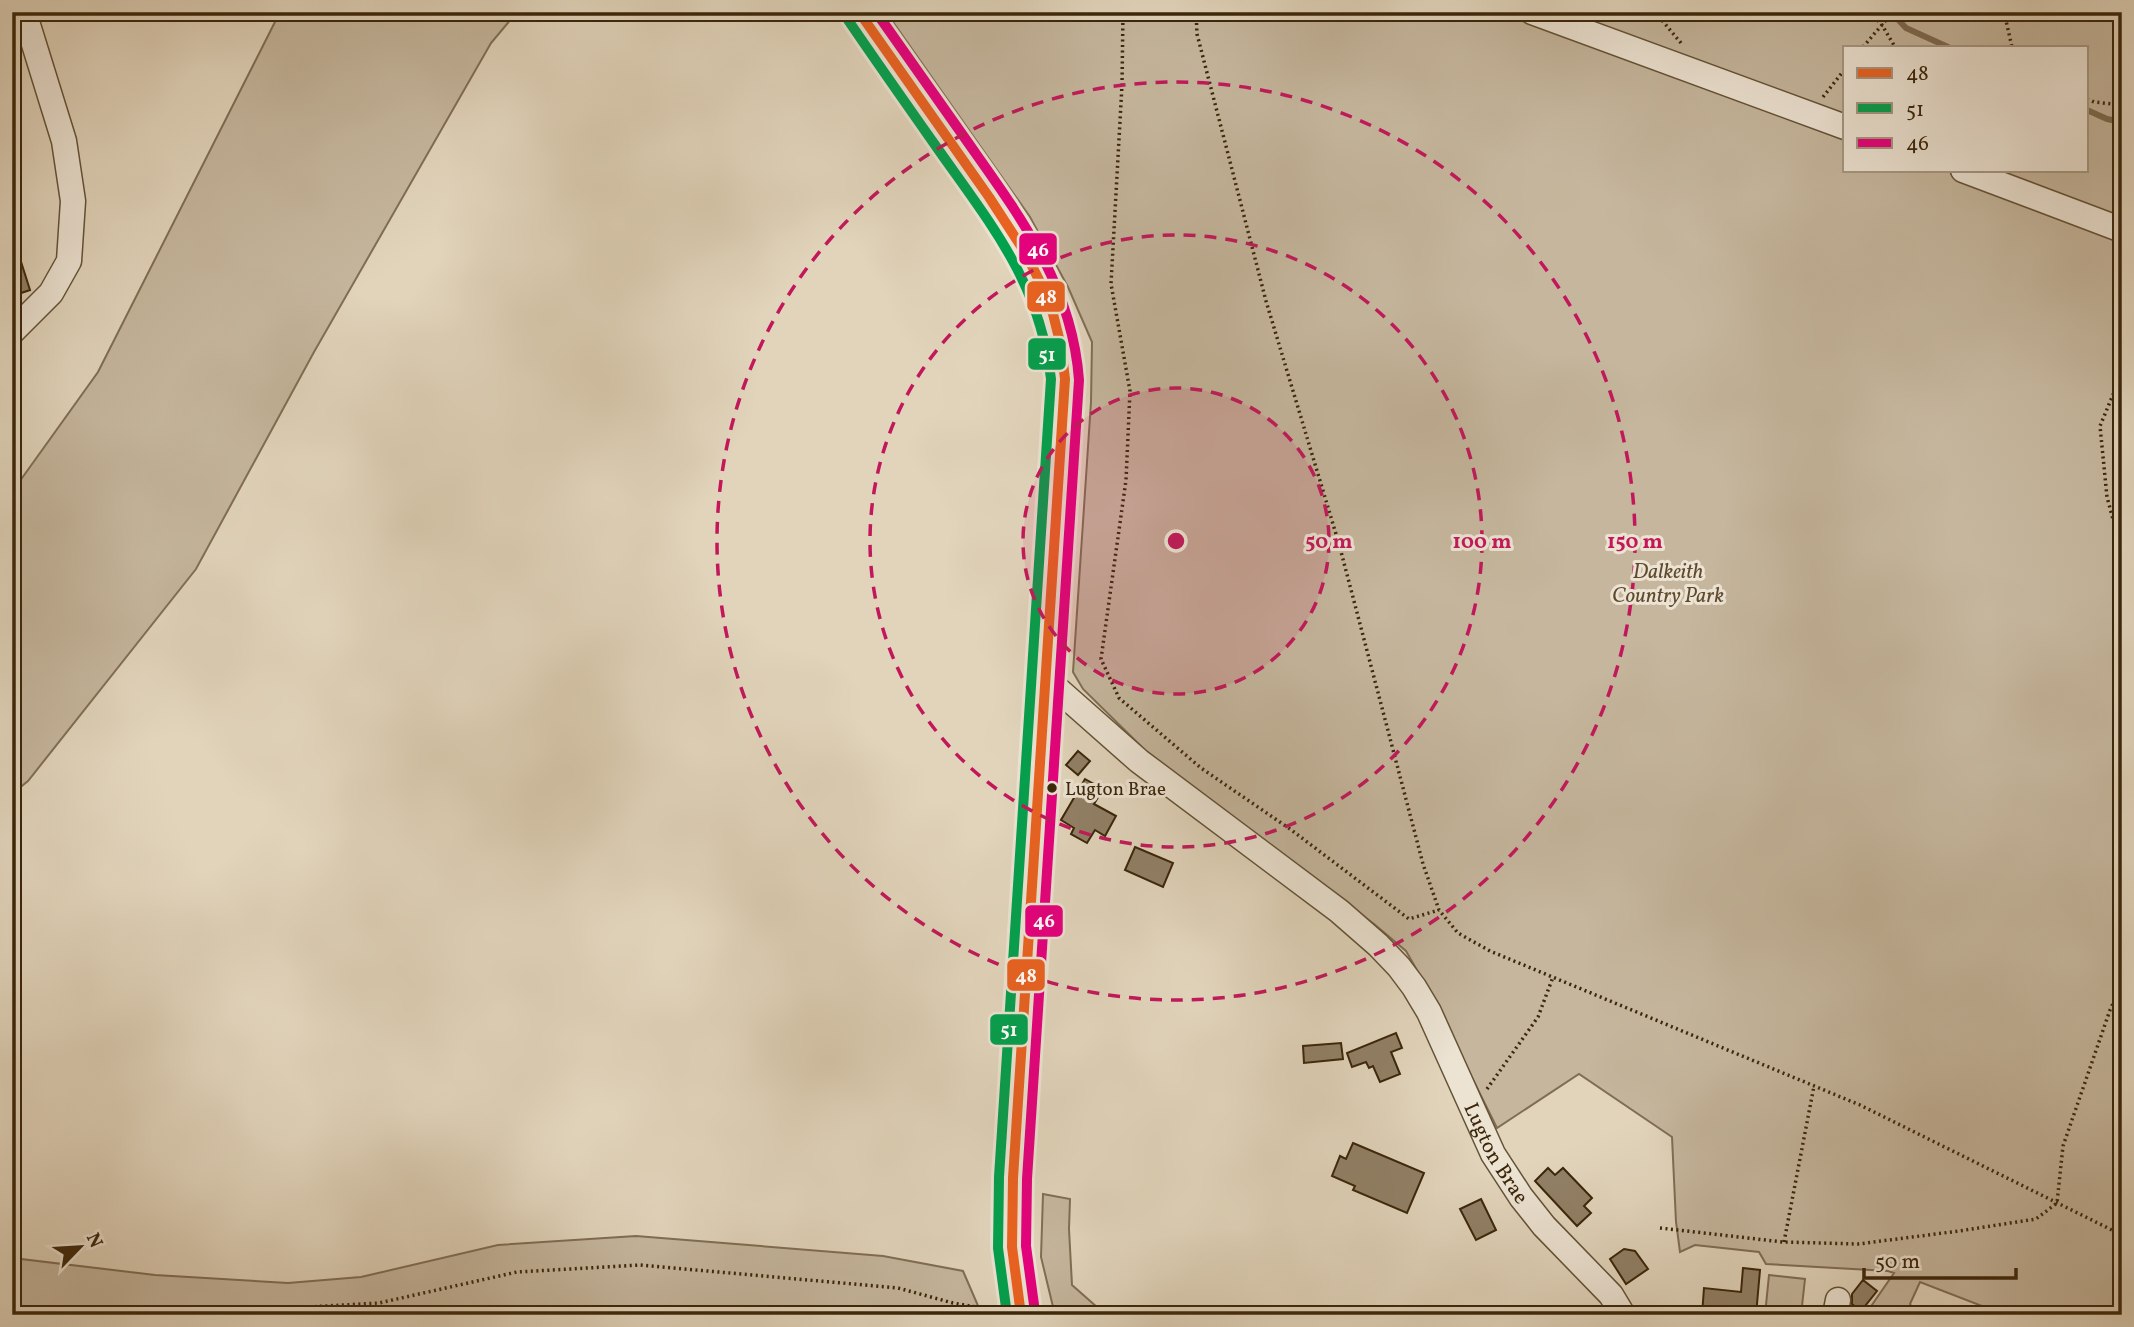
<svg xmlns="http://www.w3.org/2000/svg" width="2134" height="1327" viewBox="0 0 2134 1327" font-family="Vollkorn,serif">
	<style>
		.green { fill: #c5b69d; stroke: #806e54; stroke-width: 2; fill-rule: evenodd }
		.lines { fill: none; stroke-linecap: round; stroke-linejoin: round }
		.stream { stroke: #7d6b50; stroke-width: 6 }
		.building { fill: #918066; stroke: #3b260a; stroke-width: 2 }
		.minor-casing { stroke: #645236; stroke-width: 27 }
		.major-casing { stroke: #3b260a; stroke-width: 34 }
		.path { stroke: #3b260a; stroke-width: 3.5; stroke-dasharray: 2 3.5; stroke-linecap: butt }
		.minor { stroke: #ece3d3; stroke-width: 24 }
		.major { stroke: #e1d4bb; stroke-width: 32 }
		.bus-1-casing { stroke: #ece3d3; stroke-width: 16 }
		.bus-2-casing { stroke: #ece3d3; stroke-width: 16 }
		.bus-3-casing { stroke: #ece3d3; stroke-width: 16 }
		.bus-1 { stroke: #e96221; stroke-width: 10 }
		.bus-2 { stroke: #03a04d; stroke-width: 10 }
		.bus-3 { stroke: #e5007d; stroke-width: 10 }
		.ring { fill: none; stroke: #c2185b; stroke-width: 3.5; stroke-dasharray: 12 9 }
		.bus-dot { fill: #3b260a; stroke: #ece3d3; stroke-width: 2.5 }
		.labels { text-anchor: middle; stroke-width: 6; stroke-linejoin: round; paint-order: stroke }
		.bus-label { font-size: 19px; fill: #3b260a; stroke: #ece3d3; text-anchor: start }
		.park-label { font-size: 21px; font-style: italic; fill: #5e4a2f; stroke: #ece3d3 }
		.street-label { font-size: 21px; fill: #3b260a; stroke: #ece3d3 }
		.centre { fill: #c2185b; stroke: #ece3d3; stroke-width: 3.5 }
		.ring-label { font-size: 21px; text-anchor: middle; font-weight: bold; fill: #c2185b; stroke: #ece3d3; stroke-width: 6; stroke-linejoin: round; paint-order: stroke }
		.line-badge { stroke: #ece3d3; stroke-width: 2.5 }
		.badge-label { font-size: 19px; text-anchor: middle; font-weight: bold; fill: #fff }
	</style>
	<rect width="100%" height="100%" fill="#e1d4bb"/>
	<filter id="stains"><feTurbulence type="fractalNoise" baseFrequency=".00286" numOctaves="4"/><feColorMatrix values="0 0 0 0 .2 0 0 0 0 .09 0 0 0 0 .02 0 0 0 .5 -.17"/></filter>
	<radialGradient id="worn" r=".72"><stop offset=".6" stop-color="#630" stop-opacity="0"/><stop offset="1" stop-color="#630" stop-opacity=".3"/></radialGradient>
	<path class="green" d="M280,12h237l-26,31 -177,309 -118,217 -168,212 -16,13v-302l86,-120z
		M886,12h1236v1303h-117l-85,-33 -10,22 7,11h-52l29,-42 -6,-2 -122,-7 -7,-12 -64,-7 -15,7 -4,-30 -4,-85 -93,-63 -82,54 -67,-135 -24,-42 -32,-27 -224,-169 -67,-66 -10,-17 18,-270 1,-60 -24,-55 -38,-70zM1845,47h242v123h-242z
		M1043,1194l27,5 -1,30 3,56 34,30h-51l-14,-58z
		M636,1236l247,20 80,15 19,44h-970v-57l143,17 133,8 73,-6 137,-32z
		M1769,1275l36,4 -4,36h-36z"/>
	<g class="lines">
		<path class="stream" d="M1891,12l15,16 42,19
			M2087,110l20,9 15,3"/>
	</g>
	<path class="building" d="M16,246l14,44 -18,6v-49z
		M1078,751l12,10 -12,14 -12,-10z
		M1085,779l18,10 -9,15 22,12 -11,20 -10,-6 -8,13 -16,-9 3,-6 -13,-8z
		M1135,847l38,16 -10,24 -38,-17z
		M1396,1033l6,15 -11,4 9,22 -20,8 -7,-16 -4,2 -3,-6 -14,5 -5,-14z
		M1341,1043l2,16 -39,4 -1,-17z
		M1353,1143l71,30 -17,40 -54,-23 2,-4 -23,-10 8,-20 6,3z
		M1548,1168l7,7 8,-7 29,30 -8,8 7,7 -14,13 -42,-45z
		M1481,1199l15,31 -20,10 -16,-31z
		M1624,1249l11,2 13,18 -22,15 -16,-25z
		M1743,1268l17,2 -4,45h-54l2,-27 37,4z
		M1863,1280l14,11 -16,20 -9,-7v-10z"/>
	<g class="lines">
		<defs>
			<g id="minor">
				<path d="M1532,12l313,115"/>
				<path d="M1963,170l159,60"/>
				<path d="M12,332l39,-39 18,-32 4,-60 -9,-60 -40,-129"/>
				<path id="s1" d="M1045,678l94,83 200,150 39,34 21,22 15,20 15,25 64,142 28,43 23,29 67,69 12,20"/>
				<path d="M1835,1315l3,-15"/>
			</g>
			<path id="major" d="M859,12c31,44 62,87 92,131 50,70 111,147 114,236l-50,753c-3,62 -8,122 6,183"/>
		</defs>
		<use href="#minor" class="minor-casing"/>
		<use href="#major" class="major-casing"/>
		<path class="path" d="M1123,12l-1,73 -11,199 19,107 -4,89 -25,179 18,39 82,70 89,61 119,90 30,-9
			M1196,12l1,22 69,267 73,243 84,320 16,46 19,23 32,18 370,154 262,130
			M1655,12l26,31
			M1870,12l12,13 13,22
			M2004,12l8,35
			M1863,47l30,-35
			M1823,97l22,-28
			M2087,99l7,3 28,3
			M2122,373l-22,53 7,71 15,56
			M1487,1089l51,-72 15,-40
			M1660,1228l123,14 75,2 101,-13 77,-12 21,-16 6,-57 47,-136 12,-26
			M1784,1242l30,-156
			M12,1309h261l106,-6 138,-31 123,-7 258,23 55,15 40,7
			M258,1315l13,-6"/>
		<use href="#minor" class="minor"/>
		<use href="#major" class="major"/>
		<defs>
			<path id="bus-1" d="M859,12l130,185 37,57 15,30 12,30 8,32 4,33 -52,799 -1,69 9,68"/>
			<path id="bus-2" d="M848,20c30,44 61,88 92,132 53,75 100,132 111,227l-52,798 -1,71 9,67"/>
			<path id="bus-3" d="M876,12c29,41 57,81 86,122 54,77 110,148 117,246l-52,799 -1,67 9,66"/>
		</defs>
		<use href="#bus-1" class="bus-1-casing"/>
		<use href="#bus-2" class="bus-2-casing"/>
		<use href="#bus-3" class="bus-3-casing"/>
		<use href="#bus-1" class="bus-1"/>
		<use href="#bus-2" class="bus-2"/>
		<use href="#bus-3" class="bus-3"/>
	</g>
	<circle cx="1176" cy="541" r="153" fill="#c2185b" fill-opacity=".12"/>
	<g class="ring">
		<circle cx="1176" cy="541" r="153"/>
		<circle cx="1176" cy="541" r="306"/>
		<circle cx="1176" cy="541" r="459"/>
	</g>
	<circle class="bus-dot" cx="1052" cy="788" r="6"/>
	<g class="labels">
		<g class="bus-label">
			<text x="1065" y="795">Lugton Brae</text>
		</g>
		<g class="park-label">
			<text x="1668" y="578">Dalkeith<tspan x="1668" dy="24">Country Park</tspan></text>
		</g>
		<g class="street-label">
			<text dy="7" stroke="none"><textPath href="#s1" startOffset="668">Lugton Brae</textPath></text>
		</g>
	</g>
	<circle cx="1176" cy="541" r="10" class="centre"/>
	<g class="ring-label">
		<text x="1329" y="548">50 m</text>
		<text x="1482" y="548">100 m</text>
		<text x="1635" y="548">150 m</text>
	</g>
	<g class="line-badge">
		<rect x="1018" y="232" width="40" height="34" rx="7" fill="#e5007d"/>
		<rect x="1026" y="280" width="40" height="33" rx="7" fill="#e96221"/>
		<rect x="1027" y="337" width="40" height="34" rx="7" fill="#03a04d"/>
		<rect x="1024" y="904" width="40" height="34" rx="7" fill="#e5007d"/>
		<rect x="1006" y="958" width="40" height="34" rx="7" fill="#e96221"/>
		<rect x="989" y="1013" width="40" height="33" rx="7" fill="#03a04d"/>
	</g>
	<g class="badge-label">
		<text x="1038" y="256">46</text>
		<text x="1046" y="303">48</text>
		<text x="1047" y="361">51</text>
		<text x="1044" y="927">46</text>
		<text x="1026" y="982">48</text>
		<text x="1009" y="1036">51</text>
	</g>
	<rect width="2134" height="1327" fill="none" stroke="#e1d4bb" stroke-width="42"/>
	<rect x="14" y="14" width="2106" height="1299" fill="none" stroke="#3b260a" stroke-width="3.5"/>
	<rect x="21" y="21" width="2092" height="1285" fill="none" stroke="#3b260a" stroke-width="2"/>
	<rect x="1843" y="46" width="245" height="126" fill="#ece3d3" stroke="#a59783" stroke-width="2"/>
	<rect x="1857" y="68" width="35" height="10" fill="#e96221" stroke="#a59783" stroke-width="2"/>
	<text x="1906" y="80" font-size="21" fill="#3b260a">48</text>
	<rect x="1857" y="103" width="35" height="10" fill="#03a04d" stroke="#a59783" stroke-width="2"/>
	<text x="1906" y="116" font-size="21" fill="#3b260a">51</text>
	<rect x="1857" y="138" width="35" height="10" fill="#e5007d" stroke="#a59783" stroke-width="2"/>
	<text x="1906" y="150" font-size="21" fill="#3b260a">46</text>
	<g transform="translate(80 1247) rotate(65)" stroke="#ece3d3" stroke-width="5" paint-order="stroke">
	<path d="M0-5L12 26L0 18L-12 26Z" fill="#3b260a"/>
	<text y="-10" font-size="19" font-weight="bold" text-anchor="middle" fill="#3b260a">N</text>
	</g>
	<path d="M1864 1268v10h152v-10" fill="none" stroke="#3b260a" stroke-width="3.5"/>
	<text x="1875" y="1268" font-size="21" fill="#3b260a" stroke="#ece3d3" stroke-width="5" paint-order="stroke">50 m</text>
	<rect width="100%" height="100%" filter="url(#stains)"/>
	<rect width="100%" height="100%" fill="url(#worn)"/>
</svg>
